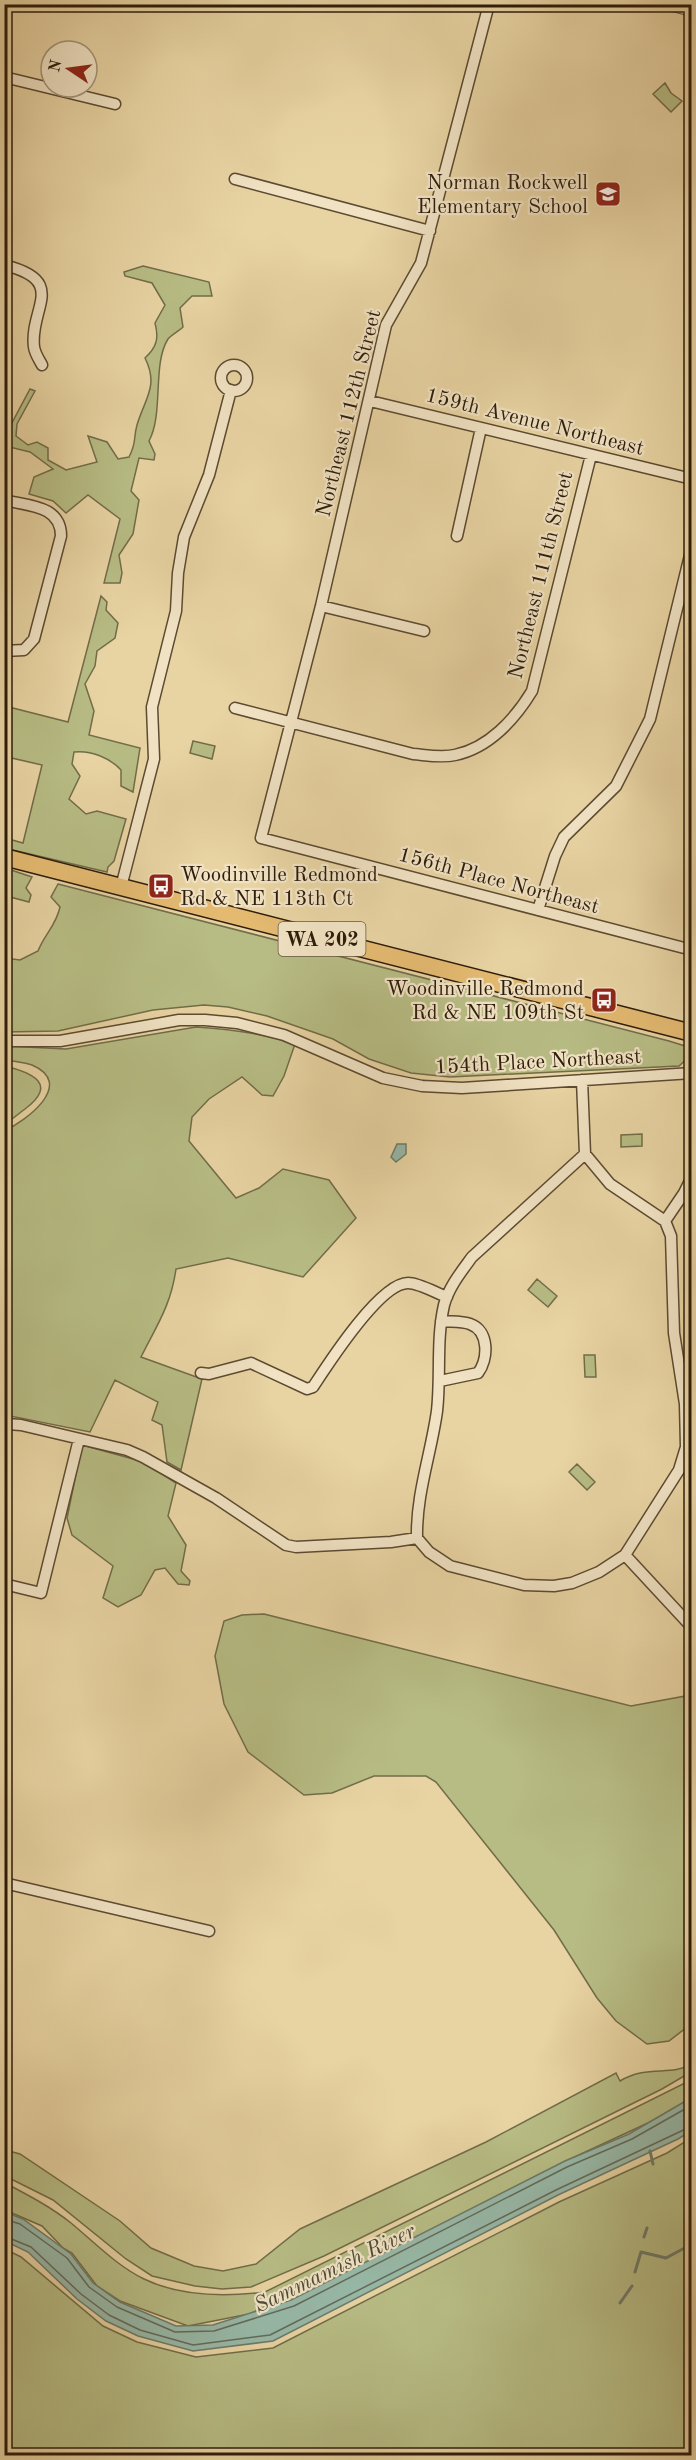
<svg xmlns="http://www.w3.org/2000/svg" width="696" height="2460" viewBox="0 0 696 2460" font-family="'Old Standard TT',serif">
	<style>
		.green { fill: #b7bc84; stroke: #726c48; stroke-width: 1.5 }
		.water { fill: #97b8a7; stroke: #6d7a69; stroke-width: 1.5 }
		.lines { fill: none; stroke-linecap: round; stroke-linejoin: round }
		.shore { stroke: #626a59; stroke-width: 1.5 }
		.stream { stroke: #6d7a69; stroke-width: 3 }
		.minor-casing { stroke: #5c4a31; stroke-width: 13 }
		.tertiary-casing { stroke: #5c4a31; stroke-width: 14 }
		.primary-casing { stroke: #2d1c0b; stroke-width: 19 }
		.minor { stroke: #f0e2c3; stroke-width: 10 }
		.tertiary { stroke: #f0e2c3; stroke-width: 12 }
		.primary { stroke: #e4ba71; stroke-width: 16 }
		.labels { text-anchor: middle; stroke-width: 4.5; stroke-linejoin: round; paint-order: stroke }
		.shield { fill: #f0e2c3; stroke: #685742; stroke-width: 1.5 }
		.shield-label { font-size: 20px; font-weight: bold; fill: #2d1c0b }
		.poi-label { font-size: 21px; fill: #2d1c0b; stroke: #f0e2c3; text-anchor: end }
		.street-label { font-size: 21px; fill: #2d1c0b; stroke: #f0e2c3 }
		.water-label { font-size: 22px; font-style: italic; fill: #4d4b3a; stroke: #f0e2c3 }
	</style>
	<rect width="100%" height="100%" fill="#e8d3a2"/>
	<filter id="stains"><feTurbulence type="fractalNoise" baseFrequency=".00333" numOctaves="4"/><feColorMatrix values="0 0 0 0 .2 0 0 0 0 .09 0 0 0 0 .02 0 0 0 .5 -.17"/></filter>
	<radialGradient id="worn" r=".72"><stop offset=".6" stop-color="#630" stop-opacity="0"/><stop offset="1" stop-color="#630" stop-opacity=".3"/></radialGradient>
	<path class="green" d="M665,83l6,10 11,8 -11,11 -18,-18z
		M143,266l66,16 3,14h-20l-12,12 3,19c-4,4 -12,8 -15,12 -16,25 -4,74 -19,102l6,13 -1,6 -15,-2 -8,33 8,9 -6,34 -14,21 3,18 -2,10h-16l16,-64 -32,-24 -22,18 -13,-12 -24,-7 5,-17 19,-8 -23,-17 -25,-6v-10l25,-47 5,2 -18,33 -1,12 12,9 9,-3 11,6v12l18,10 31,-8 -9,-26 19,6 11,17 11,-2c8,-15 4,-18 8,-32 8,-27 22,-39 8,-67 12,-11 14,-20 10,-35l10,-18 -13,-22 -27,-7 -1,-4z
		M101,596l6,6 -1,8 12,13 -3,15 -18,13 -2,15 -10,18 9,27 -5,24 51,13 -7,44 -12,-6v-16c-11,-12 -30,-20 -47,-18l-2,12 8,12 -11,23 17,15 11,-3 29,8 -12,42 -6,6 -1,5 -103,-24 1,-10 18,5 19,-78 -35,-8 -2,9v-60l63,16z
		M193,741l22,5 -3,13 -22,-6z
		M5,868l27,9 -6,11 5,7 -2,7 -19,-5 -5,14z
		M58,884l611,157 16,5 6,9 -12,11 -229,11 -39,-4 -42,-14 -36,-20 -66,-23 -39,-9 -24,-2 -51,5 -95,21 -53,1v-74l15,2 18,-9c7,-18 18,-25 22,-44l-9,-10z
		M196,1027c35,2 66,6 99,17l-11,32 -11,20 -11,-1 -20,-18 -33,22 -17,18 -3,24 47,57 23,-10 24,-19 46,11 27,38 -53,59 -75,-19 -52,11c-5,36 -19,56 -35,88l61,22 -21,91 -14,-8 -5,-37 -10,-5 6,-18 -43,-22 -25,52 -85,-17 -1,-284c22,-10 72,-47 28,-66 -8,-3 -19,-3 -27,-6v-13l61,3z
		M5,1066c28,7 53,18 20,43 -7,5 -13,11 -20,14z
		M642,1134v12l-21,1v-12z
		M537,1279l20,17 -9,11 -20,-17z
		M584,1355h11l1,22h-11z
		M82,1445l62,17 32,21 -8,33 18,29 -5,26 9,10 -1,4 -11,-1 -13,-16 -10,2 -14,25 -23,12 -15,-9 10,-32 -41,-31 -5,-17z
		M577,1464l18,18 -8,8 -18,-18z
		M264,1614l367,92 60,-11v329l-22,17 -22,3 -31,-23 -19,-23 -43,-68 -118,-148 -10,-6h-52l-42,17 -28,2 -56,-43 -24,-48 -9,-48 9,-35 18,-6z
		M691,2064v8l-29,17 -338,167 -73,31 -29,2 -27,-3 -43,-10 -26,-17 -73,-59 -48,-24v-26l15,4 100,67 31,27 43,18 29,5 33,-7 44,-35 186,-87 130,-69 4,8c28,-17 51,-4 71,-17z
		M691,2080v18l-41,24 -84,39 -200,102 -117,51 -61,12 -68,-25 -23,-15 -25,-33 -9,-5 -21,-22 -37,-16v-27c23,12 46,24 66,40 23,19 46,43 73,56 37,18 80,18 121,13z
		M691,2138v317h-686v-206l16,8 82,69 34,16 59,15 77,-9 286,-146 108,-49z"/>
	<path class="water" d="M397,1144h9v10l-10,8 -5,-5z
		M691,2098v33l-13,8 -120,56 -285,146 -80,10 -55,-15 -32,-15 -29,-22 -49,-47 -23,-11v-29l18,7 48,35 22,29 27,19 56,24 37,-1 78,-25 274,-139 64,-27z"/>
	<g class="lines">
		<path class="shore" d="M4,2219l16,5 47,34 22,29 28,20 58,25 39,-1 80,-25 273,-139 65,-28 60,-34
			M4,2236l27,11 50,47 28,21 31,15 53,15 77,-10 286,-145 136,-64"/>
		<path class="stream" d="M650,2151l3,13
			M644,2237l3,-9
			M635,2272l6,-20 25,6 26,-14
			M620,2303l12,-17"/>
		<defs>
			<path id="minor" d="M489,4l-68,259 -35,62 -65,281 -60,232 431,112
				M4,77l111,27
				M235,179l195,52
				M4,265c65,16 25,43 30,82 1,7 5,12 8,18
				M221 378a13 13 0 1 1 26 0a13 13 0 1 1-26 0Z
				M370,401l322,78
				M4,500c24,6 57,5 57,36l-27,103 -10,11 -20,1
				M457,536l24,-108
				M321,606l103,25
				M235,708l178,46c13,1 28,4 42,1 34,-7 60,-36 77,-64l59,-236
				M121,887l33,-128 -2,-52 24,-96 2,-38 6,-36 25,-62 22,-85
				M538,910l17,-54 9,-19 52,-51 34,-67 42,-172
				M4,1041h56l119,-21h26l32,3 47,12 99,43 39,8 40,2 230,-15
				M585,1154l25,30 55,37
				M665,1221l19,-28 8,-16
				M201,1373l8,1 42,-11 56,26 6,-2c15,-23 67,-104 95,-104 11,0 28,10 39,14
				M440,1381l38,-8c10,-13 12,-42 -8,-49 -8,-3 -20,-2 -29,-3
				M4,1427l3,-3 14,1 106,25 16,7 73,41 70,47 10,2 95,-5 26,-4 12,14 21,14 74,19 30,1 18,-3 27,-11 26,-17 54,-85 7,-23 -1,-43 -11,-71 -3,-97 -6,-15
				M417,1538c-1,-44 14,-84 20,-127 4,-35 -1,-71 7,-106 5,-18 17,-33 28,-48l113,-103 -3,-74
				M625,1555l63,68
				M4,1584l37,9 38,-154
				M4,1883l205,48"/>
			<path id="tertiary" d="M669,4l23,6"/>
			<path id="primary" d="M4,857l688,176"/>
		</defs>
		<use href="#minor" class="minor-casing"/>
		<use href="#tertiary" class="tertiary-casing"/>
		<use href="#primary" class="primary-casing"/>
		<use href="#minor" class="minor"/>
		<use href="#tertiary" class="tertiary"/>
		<use href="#primary" class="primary"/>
	</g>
	<defs>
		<symbol id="school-square" viewBox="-11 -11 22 22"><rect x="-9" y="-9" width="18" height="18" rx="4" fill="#8f2418" stroke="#f0e2c3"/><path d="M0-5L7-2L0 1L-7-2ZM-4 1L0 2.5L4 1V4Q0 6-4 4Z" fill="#fff"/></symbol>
		<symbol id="bus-square" viewBox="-11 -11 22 22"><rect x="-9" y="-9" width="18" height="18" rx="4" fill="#8f2418" stroke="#f0e2c3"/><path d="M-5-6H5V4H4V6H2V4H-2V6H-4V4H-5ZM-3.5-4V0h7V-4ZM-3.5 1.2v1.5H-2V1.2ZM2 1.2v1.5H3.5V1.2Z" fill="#fff"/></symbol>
	</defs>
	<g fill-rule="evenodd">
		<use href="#school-square" x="593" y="179" width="30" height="30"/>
		<use href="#bus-square" x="146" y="871" width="30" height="30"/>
		<use href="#bus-square" x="589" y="985" width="30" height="30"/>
	</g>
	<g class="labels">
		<rect class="shield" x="278.5" y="922" width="87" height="34" rx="4.5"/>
		<g class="shield-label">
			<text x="322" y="946">WA 202</text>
		</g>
		<g class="poi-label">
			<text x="588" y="189">Norman Rockwell<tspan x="588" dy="24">Elementary School</tspan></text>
			<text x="180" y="881" text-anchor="start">Woodinville Redmond<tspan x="180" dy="24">Rd &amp; NE 113th Ct</tspan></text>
			<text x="584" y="995">Woodinville Redmond<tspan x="584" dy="24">Rd &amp; NE 109th St</tspan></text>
		</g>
		<g class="street-label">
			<text transform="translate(348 413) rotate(-76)" y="7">Northeast 112th Street</text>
			<text transform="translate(535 421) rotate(14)" y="7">159th Avenue Northeast</text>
			<text transform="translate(540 575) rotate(-76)" y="7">Northeast 111th Street</text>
			<text transform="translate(499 880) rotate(15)" y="7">156th Place Northeast</text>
			<text transform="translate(538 1061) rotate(-3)" y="7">154th Place Northeast</text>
		</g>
		<g class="water-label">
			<text transform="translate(334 2267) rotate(-26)" y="8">Sammamish River</text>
		</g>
	</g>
	<rect width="696" height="2460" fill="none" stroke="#e8d3a2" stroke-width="24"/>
	<rect x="6" y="6" width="684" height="2448" fill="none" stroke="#2d1c0b" stroke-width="3"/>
	<rect x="12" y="12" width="672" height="2436" fill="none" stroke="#2d1c0b" stroke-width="1.5"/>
	<g transform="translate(69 69) rotate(283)"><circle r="28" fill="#f0e2c3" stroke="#a29379" stroke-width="1.5"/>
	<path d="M0-4.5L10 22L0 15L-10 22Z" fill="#8f2418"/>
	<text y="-9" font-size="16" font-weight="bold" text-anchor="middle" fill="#2d1c0b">N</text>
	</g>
	<rect width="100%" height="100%" filter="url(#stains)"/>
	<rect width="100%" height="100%" fill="url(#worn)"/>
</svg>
